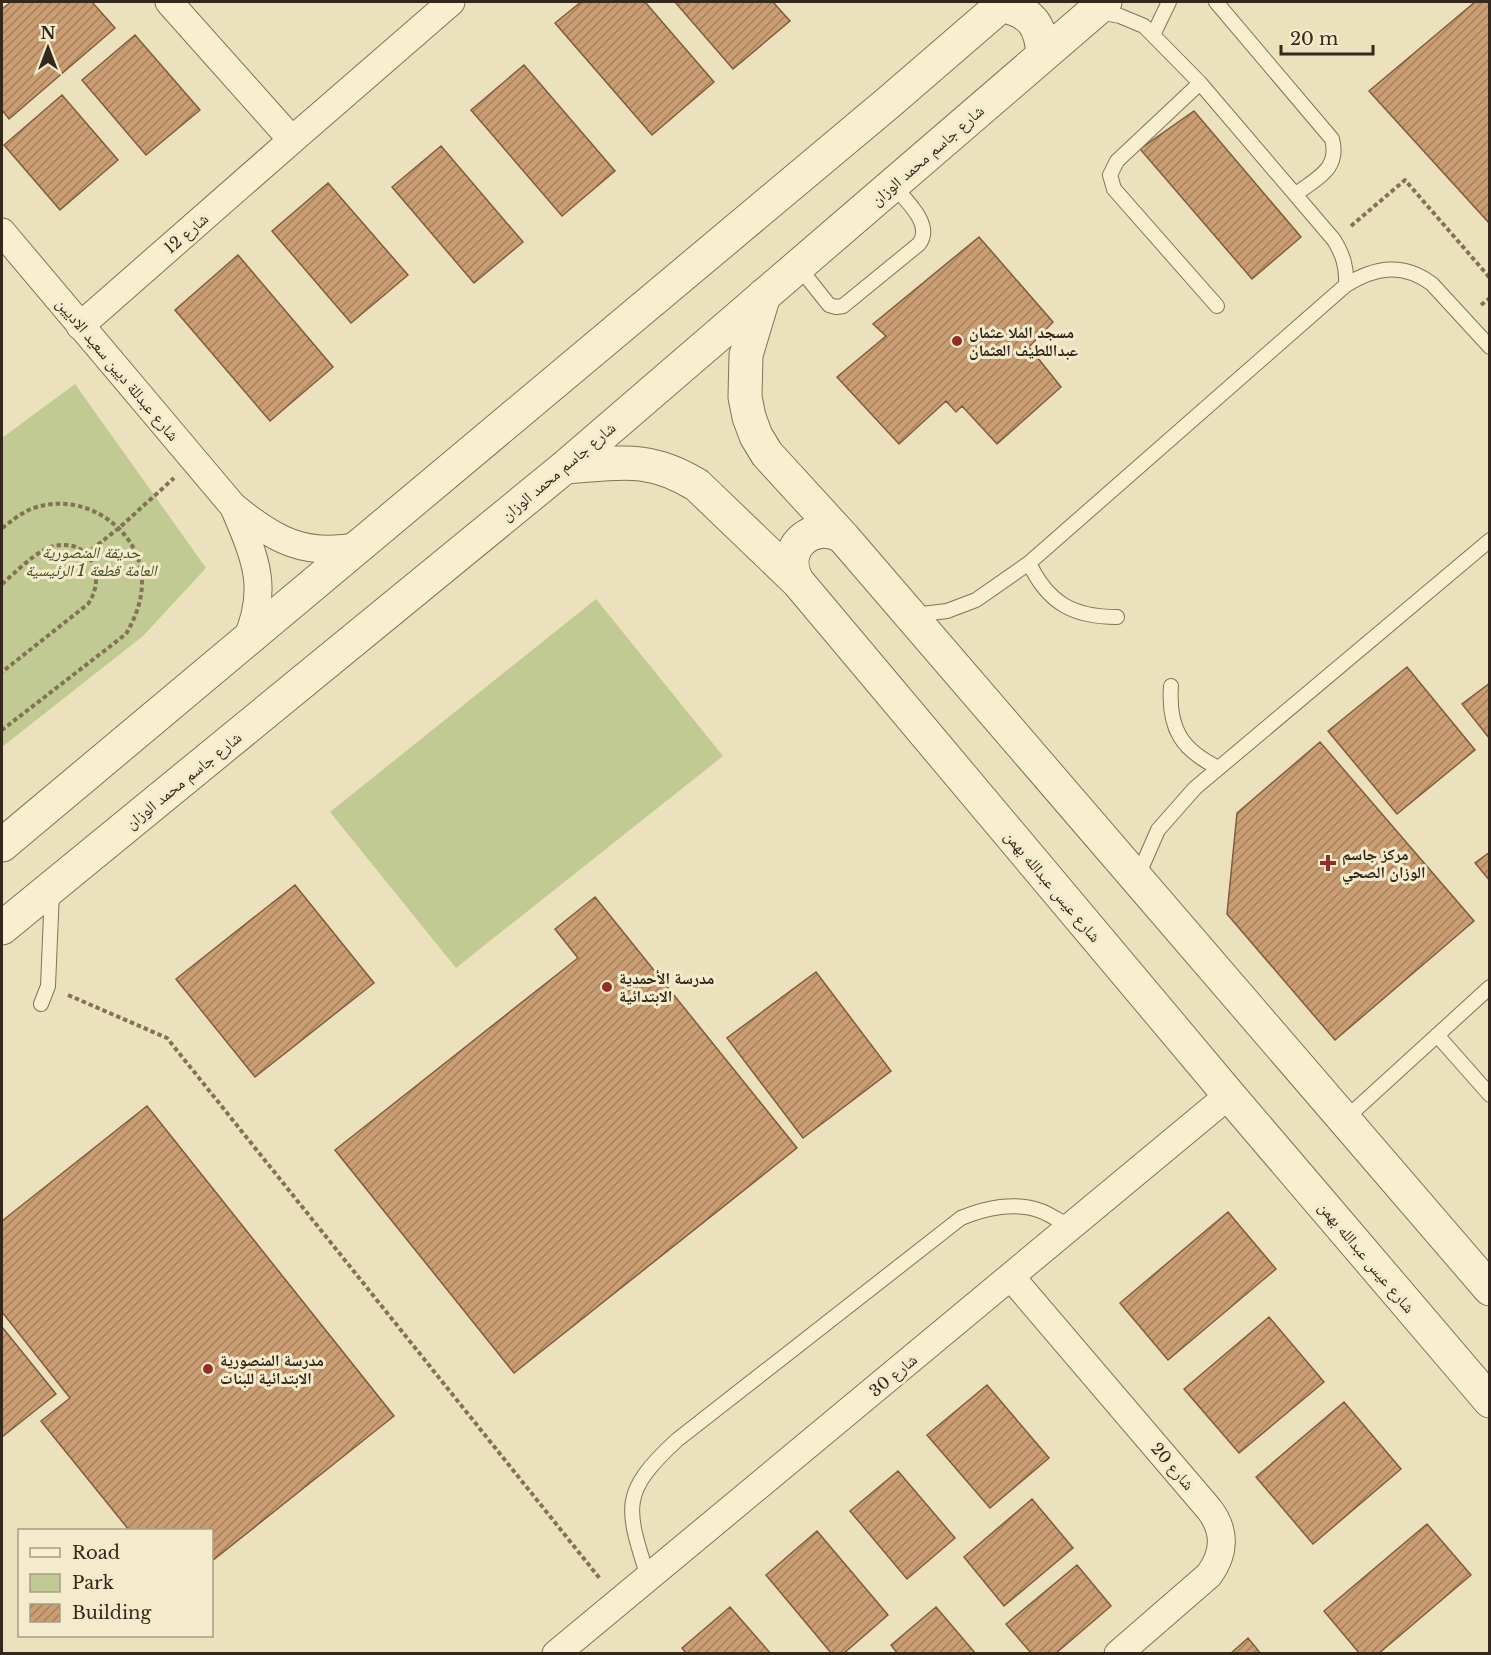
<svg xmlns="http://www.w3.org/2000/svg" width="1491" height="1655" viewBox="0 0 1491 1655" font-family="'Libre Baskerville','Noto Naskh Arabic',serif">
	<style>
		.park { fill: #c0ca92 }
		.building { fill: url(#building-hatch); stroke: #825d3d; stroke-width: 1.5 }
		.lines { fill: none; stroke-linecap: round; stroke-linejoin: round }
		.service-casing { stroke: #847257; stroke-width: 16 }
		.minor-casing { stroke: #847257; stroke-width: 29 }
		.tertiary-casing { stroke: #847257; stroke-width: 35 }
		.path { stroke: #847257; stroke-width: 4; stroke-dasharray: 4.5 3; stroke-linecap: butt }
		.service { stroke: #f8eed0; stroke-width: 14 }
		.minor { stroke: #f8eed0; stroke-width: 27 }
		.tertiary { stroke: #f8eed0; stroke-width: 33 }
		.poi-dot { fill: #922e28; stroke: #f4ebcc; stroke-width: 2 }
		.labels { text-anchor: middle; stroke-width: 6; stroke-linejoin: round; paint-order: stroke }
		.street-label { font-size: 16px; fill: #33281b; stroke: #f4ebcc }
		.poi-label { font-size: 16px; font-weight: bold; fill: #33281b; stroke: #f4ebcc; text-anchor: start }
		.park-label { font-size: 16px; font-style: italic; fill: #414f22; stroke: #f4ebcc }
	</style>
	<defs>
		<pattern id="building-hatch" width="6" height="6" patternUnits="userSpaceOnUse" patternTransform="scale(1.5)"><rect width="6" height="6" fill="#ca9d73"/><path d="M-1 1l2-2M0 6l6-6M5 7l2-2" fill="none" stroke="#a5805e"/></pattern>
	</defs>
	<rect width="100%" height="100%" fill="#ece1bd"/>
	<path class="park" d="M75,384l131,184 -63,68 -141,111v-309z
		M596,599l127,157 -267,212 -126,-156z"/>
	<path class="building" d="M11,2h81l23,26 -106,91 -7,-9v-101z
		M581,2h64l69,80 -62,53 -97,-112z
		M675,2h98l17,19 -57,48z
		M1475,2h15v222l-121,-133z
		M135,35l65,75 -54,45 -64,-75z
		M524,65l91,106 -53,45 -91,-106z
		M62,95l56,65 -58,50 -56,-65z
		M1194,111l107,126 -49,42 -112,-130z
		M441,146l82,96 -49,41 -82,-96z
		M328,183l80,92 -57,48 -79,-92z
		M979,237l74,85 -24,25 32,40 -64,57 -35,-38 -6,6 -10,-11 -47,43 -62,-67 49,-41 -13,-12z
		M238,255l95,112 -63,54 -95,-111z
		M1407,667l68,83 -78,64 -69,-83z
		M1490,683v56l-28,-35z
		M1320,742l154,179 -139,119 -108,-126 10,-101z
		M1490,852v29l-15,-18z
		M295,885l79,98 -119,94 -79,-98z
		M595,897l202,251 -283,225 -179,-223 243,-192 -23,-29z
		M816,972l75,99 -88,67 -76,-100z
		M147,1106l247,310 -182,145v-31h-83l-88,-109 29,-23 -68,-86v-91z
		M1228,1212l48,57 -108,91 -48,-57z
		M1269,1317l55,65 -85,71 -55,-64z
		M2,1327l54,67 -54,43z
		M987,1385l62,73 -59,50 -63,-73z
		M1344,1402l57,67 -88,75 -57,-67z
		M898,1471l57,67 -48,41 -57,-68z
		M1032,1499l41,49 -69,58 -40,-49z
		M1427,1524l44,51 -93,79h-18l-36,-43z
		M817,1531l71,84 -45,39h-11l-66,-79z
		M1077,1565l34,41 -56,48h-23l-26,-30z
		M730,1607l41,47h-84l-5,-6z
		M936,1607l40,47h-78l-7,-9z
		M1248,1638l13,16h-31z"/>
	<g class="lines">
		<defs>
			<path id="service" d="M1216,2l116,137c8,30 -15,39 -36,55
				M1099,12l21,4 24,10 56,57 134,157c9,15 13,27 12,45
				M1153,35l16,-33
				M1200,83l-83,78 -7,14 4,14 103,117
				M798,266l31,39 7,2 7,-1 76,-62c15,-20 -14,-44 -27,-60
				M1029,563c19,40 44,54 88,54
				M913,615l34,-4 29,-11 53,-37 317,-278c29,-18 57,-23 86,-1l58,63
				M1171,686c-3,42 10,64 48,82
				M1137,878l21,-48 37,-42 295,-248
				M41,1004l7,-18 4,-95
				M1437,1035l53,60
				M1343,1121l147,-134
				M648,1577c-23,-71 -27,-85 29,-137l284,-222c24,-10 55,-17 80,-7 10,4 20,11 30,16"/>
			<path id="minor" d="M169,2l123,138 159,-138
				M2,232l231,274c41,34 72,51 127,40
				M80,326l212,-186
				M235,510c21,49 34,80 11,131
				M1011,1277l198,232c17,22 16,44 0,66l-91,79
				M556,1654l673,-559"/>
			<path id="tertiary" d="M1001,5c30,7 40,19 42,50
				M764,295l-18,60 -1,42 4,20 7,19 11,18 76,83 647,752
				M565,467c55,-4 83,-12 132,18l101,97 431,513 261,306
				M798,582c-20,-32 14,-64 45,-45
				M2,845l886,-742 117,-101
				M2,928l563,-461 540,-465"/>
		</defs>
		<use href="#service" class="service-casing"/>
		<use href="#minor" class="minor-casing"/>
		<use href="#tertiary" class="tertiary-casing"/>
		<path class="path" d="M1351,226l54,-46 85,98
			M1481,305l9,-7
			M2,528c11,-8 21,-17 35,-21 49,-15 105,23 105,75 0,20 -7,36 -16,52l-124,96
			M86,554l33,-26 55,-50
			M2,584c13,-11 36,-35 52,-38 37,-8 53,31 34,58l-86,68
			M68,995l99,43 434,542"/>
		<use href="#service" class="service"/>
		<use href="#minor" class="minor"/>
		<use href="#tertiary" class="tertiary"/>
	</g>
	<g class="poi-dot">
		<circle cx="957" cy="341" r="6"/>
		<path d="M1325 854h6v6h6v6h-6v6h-6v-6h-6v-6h6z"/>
		<circle cx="607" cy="987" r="6"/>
		<circle cx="208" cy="1369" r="6"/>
	</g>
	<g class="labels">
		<g class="street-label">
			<text transform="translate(927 155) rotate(-41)" y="6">شارع جاسم محمد الوزان</text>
			<text transform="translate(186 233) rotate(-41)" y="6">شارع 12</text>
			<text transform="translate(118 369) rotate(50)" y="6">شارع عبدللة ديين سعيد الاديين</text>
			<text transform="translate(558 471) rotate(-40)" y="6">شارع جاسم محمد الوزان</text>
			<text transform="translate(183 780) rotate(-39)" y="6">شارع جاسم محمد الوزان</text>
			<text transform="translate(1053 886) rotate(50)" y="6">شارع عيس عبدالله بهمن</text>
			<text transform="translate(1367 1257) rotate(50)" y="6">شارع عيس عبدالله بهمن</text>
			<text transform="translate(893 1375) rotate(-40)" y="6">شارع 30</text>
			<text transform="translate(1173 1466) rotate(49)" y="6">شارع 20</text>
		</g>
		<g class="poi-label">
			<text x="969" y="338">مسجد الملا عثمان<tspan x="969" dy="18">عبداللطيف العثمان</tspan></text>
			<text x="1342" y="860">مركز جاسم<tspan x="1342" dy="18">الوزان الصحي</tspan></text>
			<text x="619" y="984">مدرسة الأحمدية<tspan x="619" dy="18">الابتدائية</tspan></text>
			<text x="220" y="1366">مدرسة المنصورية<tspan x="220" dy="18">الابتدائية للبنات</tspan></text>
		</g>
		<g class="park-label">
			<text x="91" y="558">حديقة المنصورية<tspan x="91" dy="18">العامة قطعة 1 الرئيسية</tspan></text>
		</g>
	</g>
	<rect width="1491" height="1655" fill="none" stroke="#33281b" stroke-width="6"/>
	<rect x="18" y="1529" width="195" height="108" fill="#f4ebcc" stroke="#a79d85" stroke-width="1.5"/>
	<rect x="30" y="1548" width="30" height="9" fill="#f8eed0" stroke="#a79d85" stroke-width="1.5"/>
	<text x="72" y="1559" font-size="18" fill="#33281b">Road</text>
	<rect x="30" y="1574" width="30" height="18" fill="#c0ca92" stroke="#a79d85" stroke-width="1.5"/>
	<text x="72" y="1589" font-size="18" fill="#33281b">Park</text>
	<rect x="30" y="1604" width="30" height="18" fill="url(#building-hatch)" stroke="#a79d85" stroke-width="1.5"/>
	<text x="72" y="1619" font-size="18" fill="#33281b">Building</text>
	<g transform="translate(48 48)" stroke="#f4ebcc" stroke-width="4.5" paint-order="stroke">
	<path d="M0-4.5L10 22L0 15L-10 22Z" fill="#33281b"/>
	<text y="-9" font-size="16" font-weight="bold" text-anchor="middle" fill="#33281b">N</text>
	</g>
	<path d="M1281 45v9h92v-9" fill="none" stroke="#33281b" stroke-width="3"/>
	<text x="1290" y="45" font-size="18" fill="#33281b" stroke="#f4ebcc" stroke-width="4.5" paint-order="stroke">20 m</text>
</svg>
